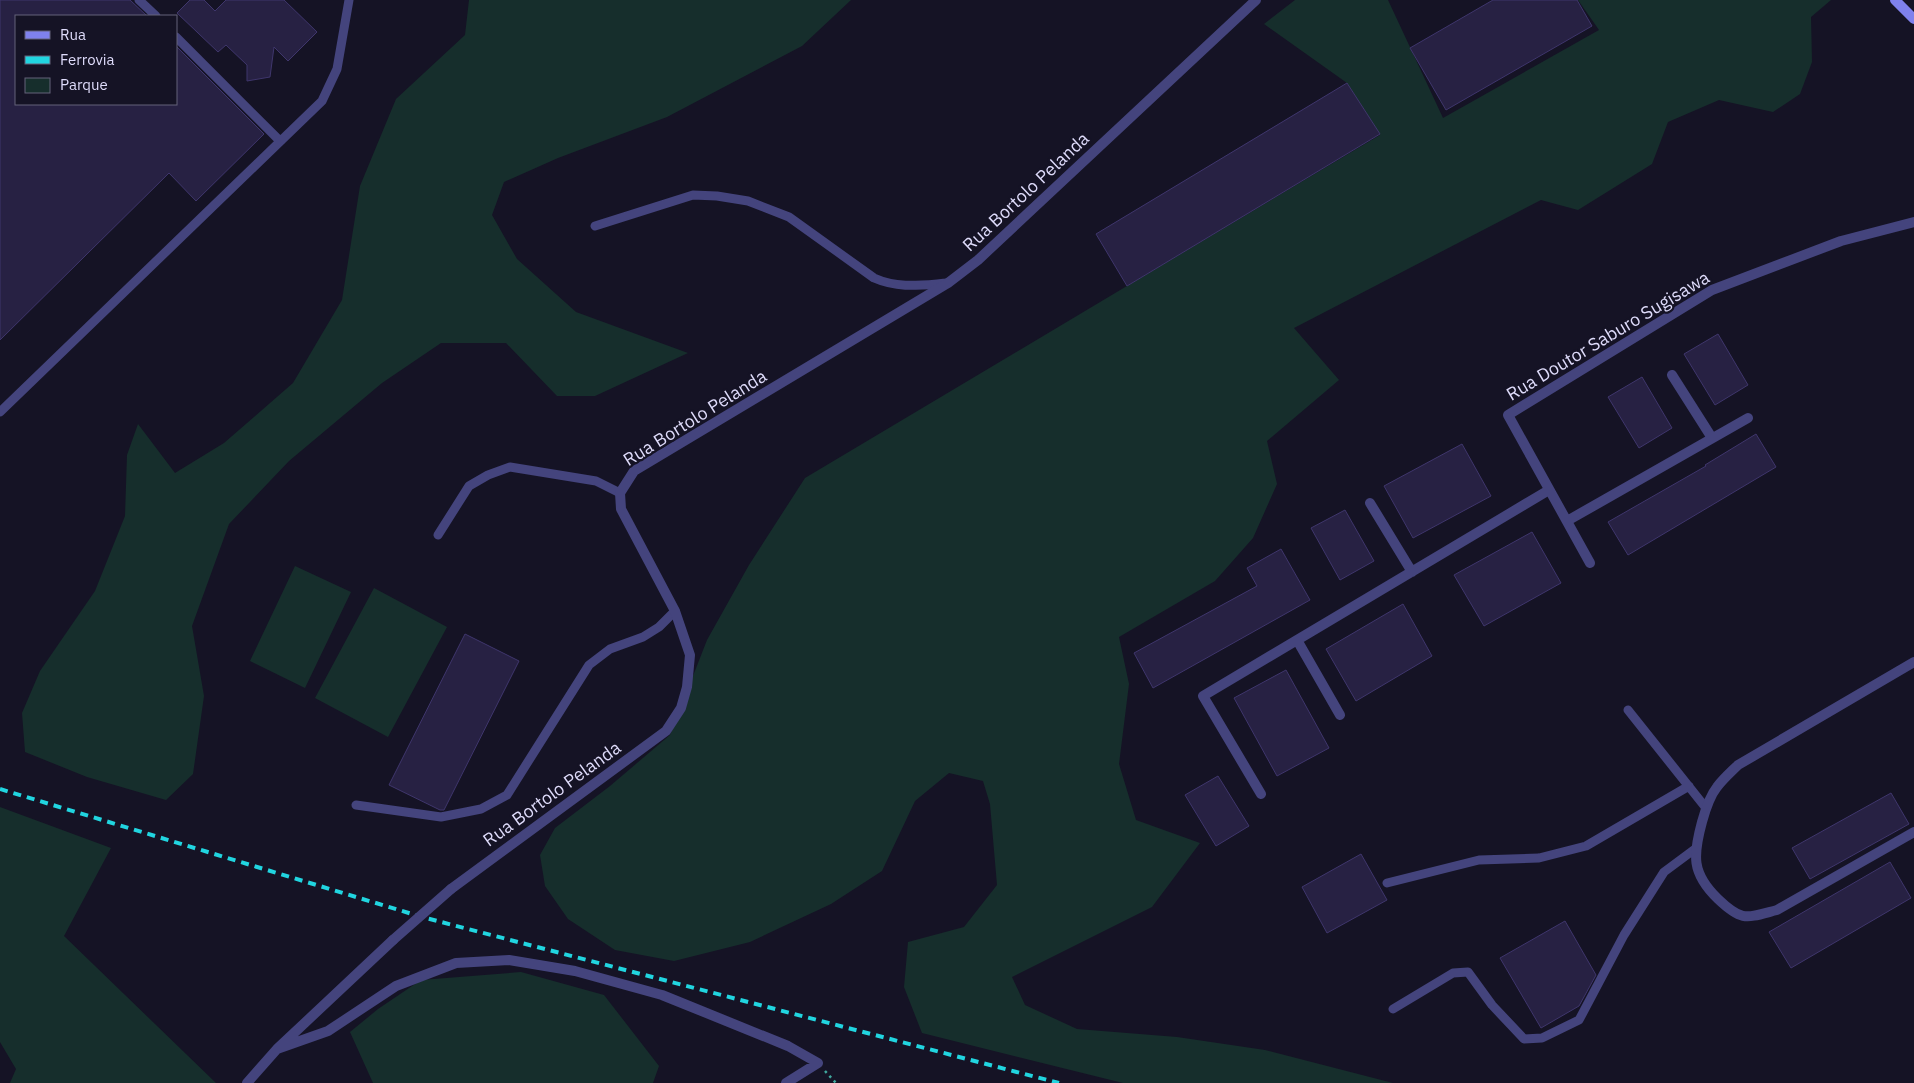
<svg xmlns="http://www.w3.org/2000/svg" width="1914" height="1083" viewBox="0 0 1914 1083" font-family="'IBM Plex Sans',sans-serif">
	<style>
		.green { fill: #162e2c }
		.building { fill: #272143; stroke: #3f366c }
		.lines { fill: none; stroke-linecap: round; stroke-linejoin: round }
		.path { stroke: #40a99e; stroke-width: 2.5; stroke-dasharray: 2.5 4; stroke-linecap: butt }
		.lane { stroke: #44447d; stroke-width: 9 }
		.street { stroke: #44447d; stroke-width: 10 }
		.secondary { stroke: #7f81ed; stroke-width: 10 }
		.rail { stroke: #21d5e0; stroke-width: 4; stroke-dasharray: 8 6; stroke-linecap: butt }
		.street-bridge { stroke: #44447d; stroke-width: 10 }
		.labels { text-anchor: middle; stroke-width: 4.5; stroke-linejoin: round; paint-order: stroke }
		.street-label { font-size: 18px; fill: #dedbfa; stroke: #151325 }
	</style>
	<rect width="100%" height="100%" fill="#151325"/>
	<path class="green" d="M469,0h382l-49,46 -135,71 -109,41 -54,24 -12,33 25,44 59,53 112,41 -93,43h-38l-51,-53h-65l-59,40 -93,78 -60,63 -37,102 12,70 -11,78 -27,26 -79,-23 -62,-25 -3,-39 18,-42 55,-80 30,-75 2,-61 11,-31 37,49 49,-30 69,-60 49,-83 18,-114 36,-87 69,-64z
		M1295,0h93l55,118 156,-88 -21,-30h253l-20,17 1,45 -12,32 -27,18 -54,-12 -51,22 -16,42 -74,46 -37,-10 -247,128 45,52 -72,61 10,43 -24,54 -38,43 -96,56 10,47 -10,80 17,56 64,23 -48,64 -140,70 13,28 52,24 100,8 88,13 128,33h-270l-201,-50 -18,-46 4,-45 56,-15 33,-42 -7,-81 -7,-23 -34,-8 -34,28 -33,70 -51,33 -81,38 -76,19 -59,-11 -47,-31 -23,-33 -5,-31 15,-27 55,-42 60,-51 37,-95 42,-75 56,-87 575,-343 -33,-52 -83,-59z
		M295,566l56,26 -46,96 -55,-27z
		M374,588l73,39 -59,110 -73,-39z
		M0,807l111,41 -47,88 152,147h-206l6,-14 -16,-27z
		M521,972l83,23 55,71 -6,17h-280l-23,-51 28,-23 43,-29z"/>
	<path class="building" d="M0,0h130l17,16h-131v88h160v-58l88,88 -68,67 -27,-28 -169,167z
		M190,0h14l11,11 11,-11h58l33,32 -29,29 -14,-14 -4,30 -23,4v-16l-21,-20 -8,7 -41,-39z
		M1493,0h84l15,26 -146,84 -36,-62z
		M1347,83l33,51 -253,152 -31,-52z
		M1718,334l30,51 -33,20 -31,-51z
		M1642,377l30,51 -33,20 -31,-51z
		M1756,434l20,33 -148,88 -20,-33 98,-56 -1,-1z
		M1462,444l29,52 -78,42 -29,-52z
		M1345,510l29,51 -34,19 -29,-52z
		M1532,532l29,51 -77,43 -30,-51z
		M1281,549l29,51 -157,88 -19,-35 123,-67 -10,-18z
		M1403,604l29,52 -76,45 -30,-52z
		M465,634l54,27 -75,149h-4l-51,-25z
		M1286,670l43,78 -52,28 -43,-78z
		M1218,776l31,50 -33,20 -31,-51z
		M1891,793l18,31 -99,55 -18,-31z
		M1361,854l26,46 -60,33 -25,-46z
		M1890,862l21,36 -120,70 -22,-36z
		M1565,921l31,54 -17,31 -38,22 -41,-70z"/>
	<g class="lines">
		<path class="path" d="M825,1071l11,12"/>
		<path class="lane" d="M139,0l17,16
			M176,37l104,104
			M595,226l98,-31 24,1 31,5 41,16 85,61c25,11 47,7 74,5
			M0,412l322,-311 15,-32 12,-69
			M438,535l31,-49 19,-11 22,-8 86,14 24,12
			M1628,710l78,98
			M356,805l85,12 40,-8 26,-14 82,-130 21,-16 33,-12 16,-10 16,-16
			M1387,883l92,-23 60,-2 47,-12 103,-60
			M1393,1009l60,-36 15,-1 24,33 32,34 18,-1 37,-18 45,-85 40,-63 31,-23"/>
		<path class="street" d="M1672,375l40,63
			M1370,503l42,69
			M1567,521l181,-103
			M1590,563l-82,-148 204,-125 129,-49 73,-19
			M1297,640l43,75
			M1914,662l-176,103c-7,7 -15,14 -21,22 -8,10 -12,24 -15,35 -9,33 -11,51 16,77 24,23 28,19 59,11l137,-78
			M1261,794l-58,-98 346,-206
			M451,889l215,-158 15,-23 6,-21 3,-32 -15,-44 -54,-102 -1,-16 14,-22 314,-188 30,-23 278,-260
			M277,1049l51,-18 68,-45 60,-23 53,-3 66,11 87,24 126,51 30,17 -32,20
			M247,1083l30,-34 116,-109"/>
		<path class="secondary" d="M1895,0l19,19"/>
		<path class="rail" d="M0,789l422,128 637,166"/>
		<path class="street-bridge" d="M393,940l58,-51"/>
	</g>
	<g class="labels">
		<g class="street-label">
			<text transform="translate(1026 192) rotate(-43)" y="6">Rua Bortolo Pelanda</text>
			<text transform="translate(1608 336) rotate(-31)" y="6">Rua Doutor Saburo Sugisawa</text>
			<text transform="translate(695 418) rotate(-32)" y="6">Rua Bortolo Pelanda</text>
			<text transform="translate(552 794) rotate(-36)" y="6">Rua Bortolo Pelanda</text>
		</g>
	</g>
	<rect x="15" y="15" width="162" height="90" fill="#151325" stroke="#65637a"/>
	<rect x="25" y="31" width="25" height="8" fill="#7f81ed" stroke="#65637a"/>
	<text x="60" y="40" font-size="15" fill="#dedbfa">Rua</text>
	<rect x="25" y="56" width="25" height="8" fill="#21d5e0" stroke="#65637a"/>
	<text x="60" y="65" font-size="15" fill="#dedbfa">Ferrovia</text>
	<rect x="25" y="78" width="25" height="15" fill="#162e2c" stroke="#65637a"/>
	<text x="60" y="90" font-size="15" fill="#dedbfa">Parque</text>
</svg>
